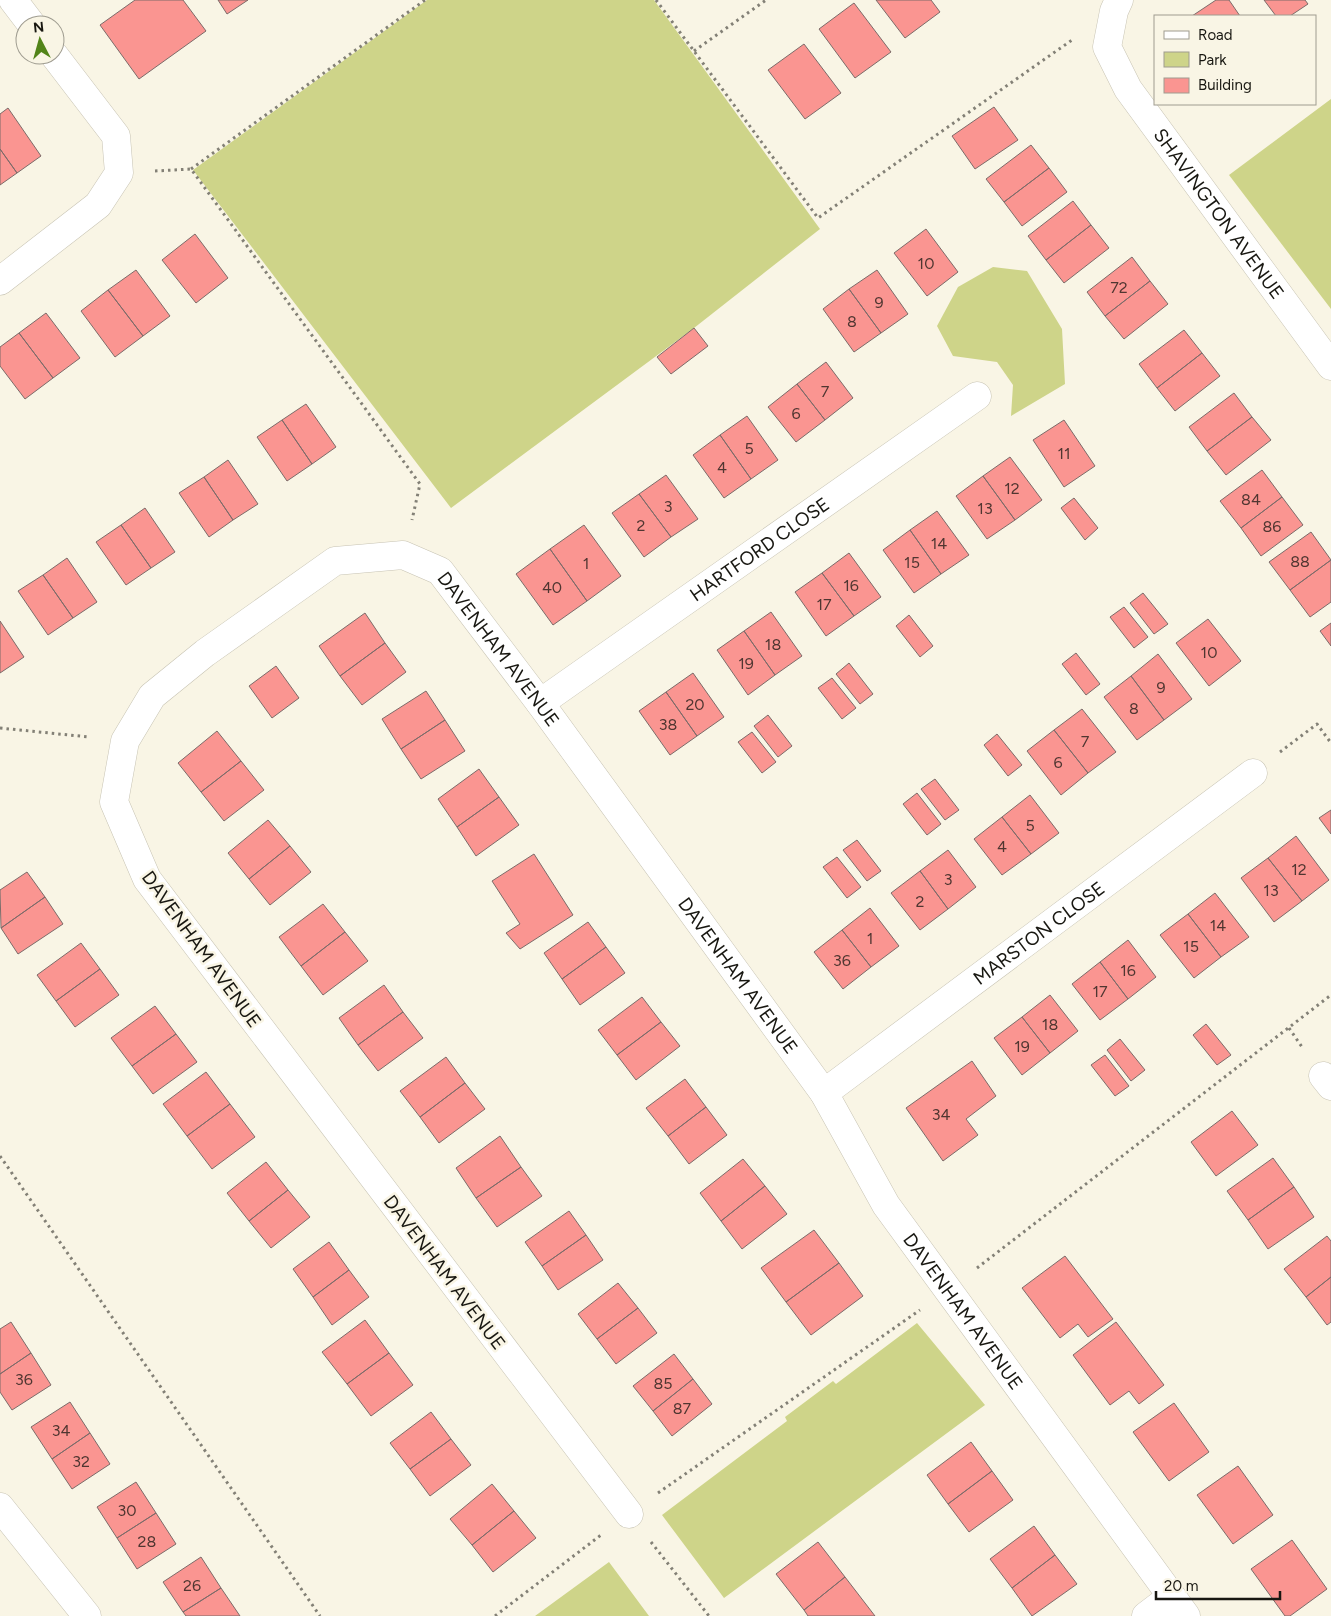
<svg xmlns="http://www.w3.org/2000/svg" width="1331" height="1616" viewBox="0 0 1331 1616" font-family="Figtree,sans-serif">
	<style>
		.green { fill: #ced489 }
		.building { fill: #fa9591; stroke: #7c6b69 }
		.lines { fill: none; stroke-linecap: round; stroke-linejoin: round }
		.minor-casing { stroke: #c7c3b3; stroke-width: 29 }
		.path { stroke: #838076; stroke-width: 3; stroke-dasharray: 2.5 4; stroke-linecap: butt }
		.minor { stroke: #fff; stroke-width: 28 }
		.labels { text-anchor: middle; stroke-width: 5; stroke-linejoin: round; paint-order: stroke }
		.number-label { font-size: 16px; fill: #503631 }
		.street-label { font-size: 19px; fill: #181711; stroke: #f9f5e5 }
	</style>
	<rect width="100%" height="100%" fill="#f9f5e5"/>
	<path class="green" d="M427,0h227l166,229 -126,99 -243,180 -258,-338z
		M1331,99v210l-102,-134z
		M993,267l34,4 35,58 3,55 -54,32 2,-31 -16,-23 -44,-6 -16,-30 21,-39z
		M917,1323l68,82 -261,193 -62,-83 125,-94 -2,-4 48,-36 3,3z
		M609,1562l40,54h-114z"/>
	<path class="building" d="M135,0h48l23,31 -67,48 -39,-54z
		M218,0h30l-21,14z
		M876,0h55l9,12 -35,26z
		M1216,0h13l11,16h-48z
		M1264,0h41l3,4 -18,12h-14z
		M854,3l37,49 -36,26 -36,-49z
		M804,44l37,49 -36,26 -37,-49z
		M994,107l24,33 -43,29 -23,-33z
		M8,108l33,48 -24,17 -17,-24v-35z
		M1031,145l18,23 -45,34 -18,-23z
		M0,149l17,24 -17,12z
		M1049,168l18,24 -45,34 -18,-24z
		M1073,201l18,24 -45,35 -18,-24z
		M1091,225l18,23 -45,35 -18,-23z
		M926,229l32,43 -31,24 -33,-43z
		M195,234l33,44 -32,25 -34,-43z
		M1132,257l18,24 -45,35 -18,-24z
		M136,270l34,46 -27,20 -35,-46z
		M877,270l31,44 -27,19 -32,-44z
		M1150,281l18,23 -44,35 -19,-23z
		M849,289l32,44 -27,19 -31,-43z
		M108,290l35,46 -28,21 -34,-46z
		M46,313l34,45 -27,20 -34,-45z
		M694,328l14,18 -37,28 -14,-17z
		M1184,330l18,23 -45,35 -18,-24z
		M19,333l34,45 -28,21 -25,-33v-19z
		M1202,353l18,23 -45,35 -18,-23z
		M826,362l27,36 -28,22 -28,-36z
		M797,384l28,36 -29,22 -28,-35z
		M1234,393l18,24 -45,34 -18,-24z
		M306,404l30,43 -24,17 -30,-44z
		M747,416l31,44 -27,19 -31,-44z
		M1252,417l19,23 -45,35 -19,-24z
		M282,420l30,44 -25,17 -30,-44z
		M1064,420l31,46 -31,21 -31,-47z
		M720,435l31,44 -27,19 -31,-43z
		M1010,457l32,43 -27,20 -32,-44z
		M228,460l30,44 -25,16 -29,-43z
		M1262,470l20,27 -41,31 -21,-27z
		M666,475l32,44 -27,18 -32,-43z
		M983,476l32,44 -28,19 -31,-43z
		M204,477l29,43 -24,17 -30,-44z
		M639,494l32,43 -27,20 -32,-44z
		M1282,497l21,28 -42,31 -20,-28z
		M1074,498l24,30 -13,12 -24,-32z
		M145,508l30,44 -24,16 -30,-43z
		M937,511l32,44 -28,19 -31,-44z
		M121,525l30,43 -25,17 -30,-43z
		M584,525l37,51 -34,25 -37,-52z
		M910,530l31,44 -27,19 -31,-43z
		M1311,532l20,28 -41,30 -21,-28z
		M550,549l37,52 -34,24 -37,-51z
		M849,553l32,44 -27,19 -32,-43z
		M67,558l30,44 -24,16 -30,-43z
		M1331,560v42l-21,15 -20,-27z
		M822,573l32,43 -28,20 -31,-44z
		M43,575l30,43 -25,17 -30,-44z
		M1143,593l25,31 -14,10 -24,-31z
		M1124,607l24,30 -14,11 -24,-31z
		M771,612l31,44 -27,19 -31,-44z
		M365,613l20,30 -45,33 -21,-30z
		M909,615l24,31 -13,11 -24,-31z
		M1208,619l33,42 -32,25 -33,-43z
		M0,621l24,36 -24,16z
		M1331,623v23l-11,-15z
		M744,631l31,44 -27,20 -31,-45z
		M385,643l21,29 -44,33 -22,-29z
		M1076,653l24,31 -14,11 -24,-31z
		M1158,654l34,45 -28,21 -33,-44z
		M849,663l24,31 -13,10 -24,-30z
		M276,666l23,32 -27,20 -23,-32z
		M693,673l31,44 -27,19 -31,-44z
		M1131,676l33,44 -27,20 -33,-43z
		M832,678l24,30 -14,11 -24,-31z
		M426,691l19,29 -44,29 -19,-30z
		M666,692l31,44 -27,19 -31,-44z
		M1082,709l34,43 -28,21 -34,-43z
		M768,715l24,31 -14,11 -24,-31z
		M445,720l20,31 -44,28 -20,-30z
		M1054,730l34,43 -27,22 -34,-44z
		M217,731l24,30 -40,31 -23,-29z
		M752,732l24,30 -14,11 -24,-31z
		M997,734l25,31 -14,11 -24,-31z
		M241,761l23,29 -40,31 -23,-29z
		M479,769l20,28 -42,30 -19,-28z
		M935,779l24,31 -14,10 -24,-31z
		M917,793l24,31 -14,11 -24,-31z
		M1030,795l29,38 -28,21 -29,-37z
		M499,797l20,28 -43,31 -19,-29z
		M1331,810v24l-12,-16z
		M1002,817l29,37 -29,21 -28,-36z
		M268,820l22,26 -41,33 -21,-26z
		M1296,836l33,44 -27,21 -34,-43z
		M857,840l24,31 -14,10 -24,-31z
		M290,846l21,26 -41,33 -21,-26z
		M948,850l28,37 -28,22 -28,-38z
		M534,854l39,61 -53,34 -14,-16 14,-9 -28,-43z
		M837,857l24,30 -14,11 -24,-31z
		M1268,858l34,43 -28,21 -33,-44z
		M920,871l28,38 -28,21 -29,-37z
		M27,872l18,25 -44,31 -1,-38z
		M1215,893l34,44 -28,20 -33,-43z
		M45,897l18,27 -45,30 -17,-26z
		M323,904l22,28 -44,34 -22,-29z
		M870,908l29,38 -28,21 -29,-37z
		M1188,914l33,43 -27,21 -34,-43z
		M588,922l18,25 -44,32 -18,-26z
		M842,930l29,37 -28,22 -29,-37z
		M345,932l23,29 -45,34 -22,-29z
		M1128,940l28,37 -28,22 -28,-37z
		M81,943l19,26 -44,32 -19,-26z
		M606,947l19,26 -45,32 -18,-26z
		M1100,962l28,37 -28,21 -28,-36z
		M100,969l19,26 -44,32 -19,-26z
		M384,985l19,27 -45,33 -19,-27z
		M1050,995l28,36 -28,22 -28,-36z
		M642,997l19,25 -44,33 -19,-25z
		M155,1006l21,28 -44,32 -21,-28z
		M403,1012l20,26 -45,33 -20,-26z
		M1022,1017l28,36 -28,22 -28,-37z
		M661,1022l19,24 -44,34 -19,-25z
		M1206,1024l25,31 -14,10 -24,-30z
		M176,1034l21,28 -44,32 -21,-28z
		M1120,1039l25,31 -14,11 -24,-31z
		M1105,1055l24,31 -14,10 -24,-31z
		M446,1057l19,26 -45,34 -20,-26z
		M972,1061l24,35 -30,23 12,16 -35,26 -37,-53z
		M206,1072l24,32 -43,32 -24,-32z
		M685,1079l21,28 -38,29 -22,-28z
		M465,1083l20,26 -46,34 -19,-26z
		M230,1104l25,33 -43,32 -25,-33z
		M706,1107l21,28 -38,29 -21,-28z
		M1232,1111l26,34 -42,31 -25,-34z
		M500,1136l21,31 -45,31 -20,-30z
		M1273,1158l21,29 -46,33 -21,-29z
		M743,1159l22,27 -44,35 -21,-28z
		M266,1162l22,28 -39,31 -22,-28z
		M521,1167l21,29 -45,31 -21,-29z
		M765,1186l22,28 -45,35 -21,-28z
		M1294,1187l20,30 -46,32 -20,-29z
		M288,1190l22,27 -39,31 -22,-27z
		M569,1211l17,24 -44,31 -17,-24z
		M814,1230l25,33 -53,39 -25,-34z
		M586,1235l17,25 -45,30 -16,-24z
		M1327,1236l4,5v36l-25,20 -22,-28z
		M329,1242l20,28 -36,27 -20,-28z
		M1065,1256l48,63 -25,18 -10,-13 -18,14 -38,-50z
		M839,1263l24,33 -52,39 -25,-33z
		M349,1270l20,27 -37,28 -19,-28z
		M1331,1277v45l-4,3 -21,-28z
		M618,1283l20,25 -41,31 -19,-25z
		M638,1308l19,25 -41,31 -19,-25z
		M365,1320l24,33 -42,31 -25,-32z
		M11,1322l20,31 -31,21v-45z
		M1116,1322l48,63 -25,19 -10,-13 -19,14 -37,-50z
		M31,1353l20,32 -39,25 -12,-18v-18z
		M389,1353l24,32 -42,31 -24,-32z
		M674,1354l19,25 -40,32 -20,-25z
		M693,1379l19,25 -40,32 -19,-25z
		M70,1402l20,31 -38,26 -21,-32z
		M1174,1403l35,49 -40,29 -36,-49z
		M431,1412l20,27 -41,30 -20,-26z
		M90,1433l20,31 -38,25 -20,-30z
		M451,1439l20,26 -41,31 -20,-27z
		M971,1442l21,29 -44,33 -21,-29z
		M1238,1466l35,49 -40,29 -36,-49z
		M992,1471l21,29 -44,32 -21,-28z
		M136,1482l20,31 -39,25 -20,-31z
		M492,1484l22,27 -42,34 -22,-26z
		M514,1511l22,27 -43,34 -21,-27z
		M156,1513l20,31 -39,25 -20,-31z
		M1034,1526l21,29 -43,33 -22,-29z
		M1292,1540l35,49 -37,27h-5l-34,-47z
		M818,1542l27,35 -41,33 -28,-36z
		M1055,1555l22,29 -45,32 -20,-28z
		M201,1557l20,31 -38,24 -20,-30z
		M845,1577l30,39h-67l-4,-6z
		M221,1588l19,28h-54l-3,-4z"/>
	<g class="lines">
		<defs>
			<g id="minor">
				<path d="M13,0l19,25"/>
				<path id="s1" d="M1119,0l-5,11 -7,36 21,42 203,277"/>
				<path d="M0,281l98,-76 21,-32 -3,-37 -62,-81"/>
				<path id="s2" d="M540,703l437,-307"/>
				<path d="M1323,1076l8,10"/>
				<path id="s3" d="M824,1093l429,-320"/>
				<path d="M0,1507l87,109"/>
				<path id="s4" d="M629,1514l-482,-635 -33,-77 11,-61 27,-45 53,-43 130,-92 68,-6 37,16 100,132 284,390 62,112 300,411"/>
				<path d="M1146,1616l25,-19"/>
			</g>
		</defs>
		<use href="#minor" class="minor-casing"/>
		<path class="path" d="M656,0l162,218 254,-178
			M694,51l72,-51
			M191,169l234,-169
			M155,171l36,-2 229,315 -8,36
			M0,728l89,9
			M1280,752l37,-28 14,19
			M1289,1028l13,19
			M0,1156l320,460
			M977,1268l354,-273
			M658,1493l262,-183
			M651,1542l58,74
			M495,1616l106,-81"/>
		<use href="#minor" class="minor"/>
	</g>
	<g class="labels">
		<g class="number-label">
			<text x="926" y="269">10</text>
			<text x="1119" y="293">72</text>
			<text x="879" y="308">9</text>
			<text x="852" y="327">8</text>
			<text x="825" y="397">7</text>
			<text x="796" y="419">6</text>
			<text x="749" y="454">5</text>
			<text x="1064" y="459">11</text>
			<text x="722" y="473">4</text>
			<text x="1012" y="494">12</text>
			<text x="1251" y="505">84</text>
			<text x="668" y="512">3</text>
			<text x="985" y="514">13</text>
			<text x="641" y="531">2</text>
			<text x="1272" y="532">86</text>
			<text x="939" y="549">14</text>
			<text x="1300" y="567">88</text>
			<text x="912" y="568">15</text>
			<text x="586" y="569">1</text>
			<text x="851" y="591">16</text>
			<text x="552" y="593">40</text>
			<text x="824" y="610">17</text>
			<text x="773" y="650">18</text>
			<text x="1209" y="658">10</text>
			<text x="746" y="669">19</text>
			<text x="1161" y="693">9</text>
			<text x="695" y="710">20</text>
			<text x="1134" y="714">8</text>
			<text x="668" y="730">38</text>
			<text x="1085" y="747">7</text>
			<text x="1058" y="768">6</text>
			<text x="1030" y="831">5</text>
			<text x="1002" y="852">4</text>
			<text x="1299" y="875">12</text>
			<text x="948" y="885">3</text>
			<text x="1271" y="896">13</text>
			<text x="920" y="907">2</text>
			<text x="1218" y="931">14</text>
			<text x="870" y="944">1</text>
			<text x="1191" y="952">15</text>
			<text x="842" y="966">36</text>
			<text x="1128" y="976">16</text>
			<text x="1100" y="997">17</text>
			<text x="1050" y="1030">18</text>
			<text x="1022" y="1052">19</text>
			<text x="941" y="1120">34</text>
			<text x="24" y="1385">36</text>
			<text x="663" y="1389">85</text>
			<text x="682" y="1414">87</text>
			<text x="61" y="1436">34</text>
			<text x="81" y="1467">32</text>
			<text x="127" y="1516">30</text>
			<text x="147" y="1547">28</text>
			<text x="192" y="1591">26</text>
		</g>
		<g class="street-label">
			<text dy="7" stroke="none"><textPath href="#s1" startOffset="250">SHAVINGTON AVENUE</textPath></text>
			<text dy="7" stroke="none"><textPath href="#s2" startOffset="268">HARTFORD CLOSE</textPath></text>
			<text dy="7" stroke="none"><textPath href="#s4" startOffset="1429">DAVENHAM AVENUE</textPath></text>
			<text dy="7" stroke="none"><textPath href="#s3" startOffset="268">MARSTON CLOSE</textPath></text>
			<text transform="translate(202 949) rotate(54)" y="7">DAVENHAM AVENUE</text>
			<text dy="7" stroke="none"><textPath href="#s4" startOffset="1834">DAVENHAM AVENUE</textPath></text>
			<text transform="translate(445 1272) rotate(53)" y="7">DAVENHAM AVENUE</text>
			<text dy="7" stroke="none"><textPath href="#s4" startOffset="2239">DAVENHAM AVENUE</textPath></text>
		</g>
	</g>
	<rect x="1154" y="15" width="162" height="90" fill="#f9f5e5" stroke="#9f9c90"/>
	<rect x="1164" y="31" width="25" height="8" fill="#ffffff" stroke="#9f9c90"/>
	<text x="1198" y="40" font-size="15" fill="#181711">Road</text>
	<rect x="1164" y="52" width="25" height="15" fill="#ced489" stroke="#9f9c90"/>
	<text x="1198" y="65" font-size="15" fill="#181711">Park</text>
	<rect x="1164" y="78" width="25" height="15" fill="#fa9591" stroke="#9f9c90"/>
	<text x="1198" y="90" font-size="15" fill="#181711">Building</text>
	<g transform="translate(40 40) rotate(354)"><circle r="24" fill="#f9f5e5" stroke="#9f9c90"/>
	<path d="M0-4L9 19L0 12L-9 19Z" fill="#528419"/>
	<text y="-8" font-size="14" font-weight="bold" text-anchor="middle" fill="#181711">N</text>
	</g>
	<path d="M1156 1591v8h124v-8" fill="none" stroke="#181711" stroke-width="2.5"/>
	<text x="1164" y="1591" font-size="15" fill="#181711" stroke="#f9f5e5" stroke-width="4" paint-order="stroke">20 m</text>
</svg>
